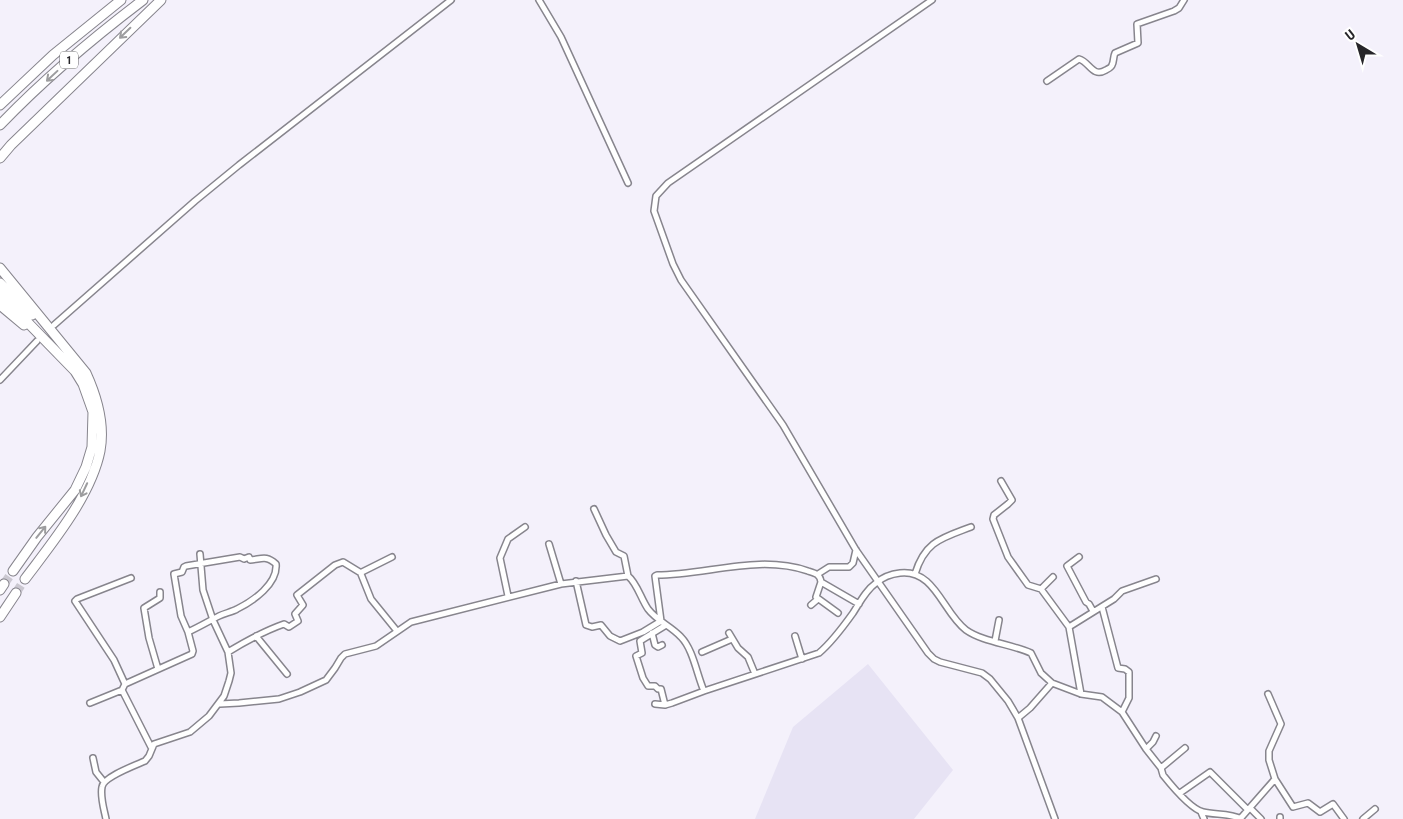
<svg xmlns="http://www.w3.org/2000/svg" width="1403" height="819" viewBox="0 0 1403 819" font-family="'Roboto Condensed',sans-serif">
	<style>
		.built { fill: #e7e3f4 }
		.lines { fill: none; stroke-linecap: round; stroke-linejoin: round }
		.highway-tunnel { stroke: #cbc8d1; stroke-width: 9; stroke-dasharray: 9 4.5; stroke-linecap: butt }
		.street-casing { stroke: #87858d; stroke-width: 8 }
		.highway-casing { stroke: #87858d; stroke-width: 11 }
		.street { stroke: #fff; stroke-width: 5 }
		.highway { stroke: #fff; stroke-width: 9 }
		.oneway { stroke: #9d9d9f }
		.labels { text-anchor: middle; stroke-width: 4; stroke-linejoin: round; paint-order: stroke }
		.shield { fill: #fff; stroke: #676669; stroke-width: 1 }
		.shield-label { font-size: 11px; font-weight: bold; fill: #262529 }
	</style>
	<rect width="100%" height="100%" fill="#f4f1fb"/>
	<path class="built" d="M868,664l85,106 -39,49h-159l38,-92z"/>
	<g class="lines">
		<path class="highway-tunnel" d="M4,584l9,-13
			M16,593l9,-14"/>
		<defs>
			<path id="street" d="M539,0l22,37 67,146
				M932,0l-264,183 -12,13 -2,15 19,53 8,16 102,145 73,125 72,103 6,6 6,3 42,11 8,6 18,22 10,17 37,101
				M1047,81l32,-22c11,3 13,19 27,11 2,-1 6,-3 6,-5 2,-3 1,-8 3,-12l23,-10 -1,-19 37,-13 5,-3 5,-8
				M54,325l141,-124 44,-36 212,-165
				M0,380l37,-39
				M1001,481l11,19 -4,4 -14,11 -1,4 15,38 20,28 13,4 28,38
				M594,509l12,26 10,17 8,4 4,20
				M549,544l12,40
				M392,557l-30,15 -1,2 10,25 26,32
				M1079,557l-12,9 19,36 3,2 4,7
				M818,574l11,-7h20l4,-4 3,-13
				M915,574c10,-33 27,-36 56,-47
				M576,581l10,44 6,2 9,-2 9,11 10,5 23,-9 18,-11 -6,-45 2,-1c50,0 101,-21 151,-4 7,2 12,3 13,11l38,22
				M821,582l-5,15 22,16
				M1041,589l12,-12
				M508,596l-8,-38 8,-19 17,-12
				M811,605l7,-6
				M1102,607l16,61 7,1 4,3v26l-7,14
				M652,633l3,12 3,2 4,-2
				M729,633l9,15 10,9 7,17
				M256,636l31,38
				M795,636l7,23
				M995,641l4,-21
				M228,652c18,-11 36,-21 56,-28l5,3 9,-6 -3,-7 8,-9 -6,-10 38,-30 8,-3 18,11
				M702,652l30,-13
				M158,669l-9,-31 -5,-30 16,-10v-6
				M125,684l-11,-24 -39,-59 2,-2 54,-21
				M122,690l29,57
				M1081,694l-12,-67 45,-28 8,-8 34,-12
				M90,703l32,-13 3,-6 67,-30 1,-3 -5,-19c11,-5 21,-11 31,-16 6,-3 13,-4 18,-7 16,-8 41,-25 39,-45 -10,-9 -14,-5 -26,-4l-1,-3 -5,2 -4,-2 -54,9 -2,1 -2,5 -8,2 7,42 7,16
				M220,704l19,-1 40,-4 21,-7 26,-12 9,-12 6,-10 4,-4 31,-8 35,-24 150,-38 67,-8c9,7 13,23 20,33 9,12 23,17 33,28 12,12 16,38 23,54l115,-38c13,-11 24,-26 34,-40 7,-11 13,-23 23,-30 7,-6 15,-9 24,-10 35,-4 43,40 66,57 17,12 45,14 65,23l10,20 11,10 29,11 21,3 20,15 24,37 15,19 2,7c8,10 28,34 40,37 12,3 27,1 38,7
				M655,704l10,1 7,-2 32,-12
				M665,705l-4,-16h-3l-3,-3h-7l-5,-8 -7,-22 6,-3 -2,-12 26,-16
				M1018,718l12,-10 22,-25
				M1146,749l7,-7 3,-6
				M93,758l3,14 8,10
				M1161,768l24,-20
				M1275,779l18,28 15,-4 12,9 13,-8 11,15
				M1180,793l30,-21 38,38
				M1250,808l11,11
				M1201,812l3,7
				M1280,817v2
				M106,819c-2,-10 -6,-22 -4,-32 1,-10 34,-22 43,-26l4,-5 5,-12 36,-12 19,-16 15,-20 5,-15 2,-8 -3,-21 -15,-32 -10,-30 -3,-36
				M1240,819l35,-40 -6,-19v-9l12,-27 -13,-30
				M1363,819l12,-10"/>
			<path id="highway" d="M0,105l53,-50 68,-55
				M0,125c44,-46 93,-87 143,-125
				M0,158l11,-13 150,-145
				M0,268l86,105c11,24 19,51 14,78 -9,45 -48,92 -75,128
				M0,283l32,32
				M0,294l75,77 8,13 10,28 -1,35 -6,20 -11,23 -38,47 -24,34
				M0,305l24,20
				M0,590l4,-6
				M0,617l16,-24"/>
		</defs>
		<use href="#street" class="street-casing"/>
		<use href="#highway" class="highway-casing"/>
		<use href="#street" class="street"/>
		<use href="#highway" class="highway"/>
	</g>
	<defs><path id="oneway-shaft" d="M-6 0H5M1.5-3L5.5 0L1.5 3" fill="none" stroke-width="1.6" stroke-linecap="round" stroke-linejoin="round" transform="scale(1.25)"/></defs>
	<g class="oneway">
		<use href="#oneway-shaft" transform="translate(125 33) rotate(136)"/>
		<use href="#oneway-shaft" transform="translate(52 76) rotate(137)"/>
		<use href="#oneway-shaft" transform="translate(84 490) rotate(115)"/>
		<use href="#oneway-shaft" transform="translate(41 532) rotate(-51)"/>
	</g>
	<g class="labels">
		<rect class="shield" x="60" y="51.5" width="18" height="17" rx="4"/>
		<g class="shield-label">
			<text x="69" y="64">1</text>
		</g>
	</g>
	<g transform="translate(1358 45) rotate(322)" stroke="#ffffff" stroke-width="4" paint-order="stroke">
	<path d="M0-4L9 19L0 12L-9 19Z" fill="#262529"/>
	<text y="-8" font-size="14" font-weight="bold" text-anchor="middle" fill="#262529">U</text>
	</g>
</svg>
